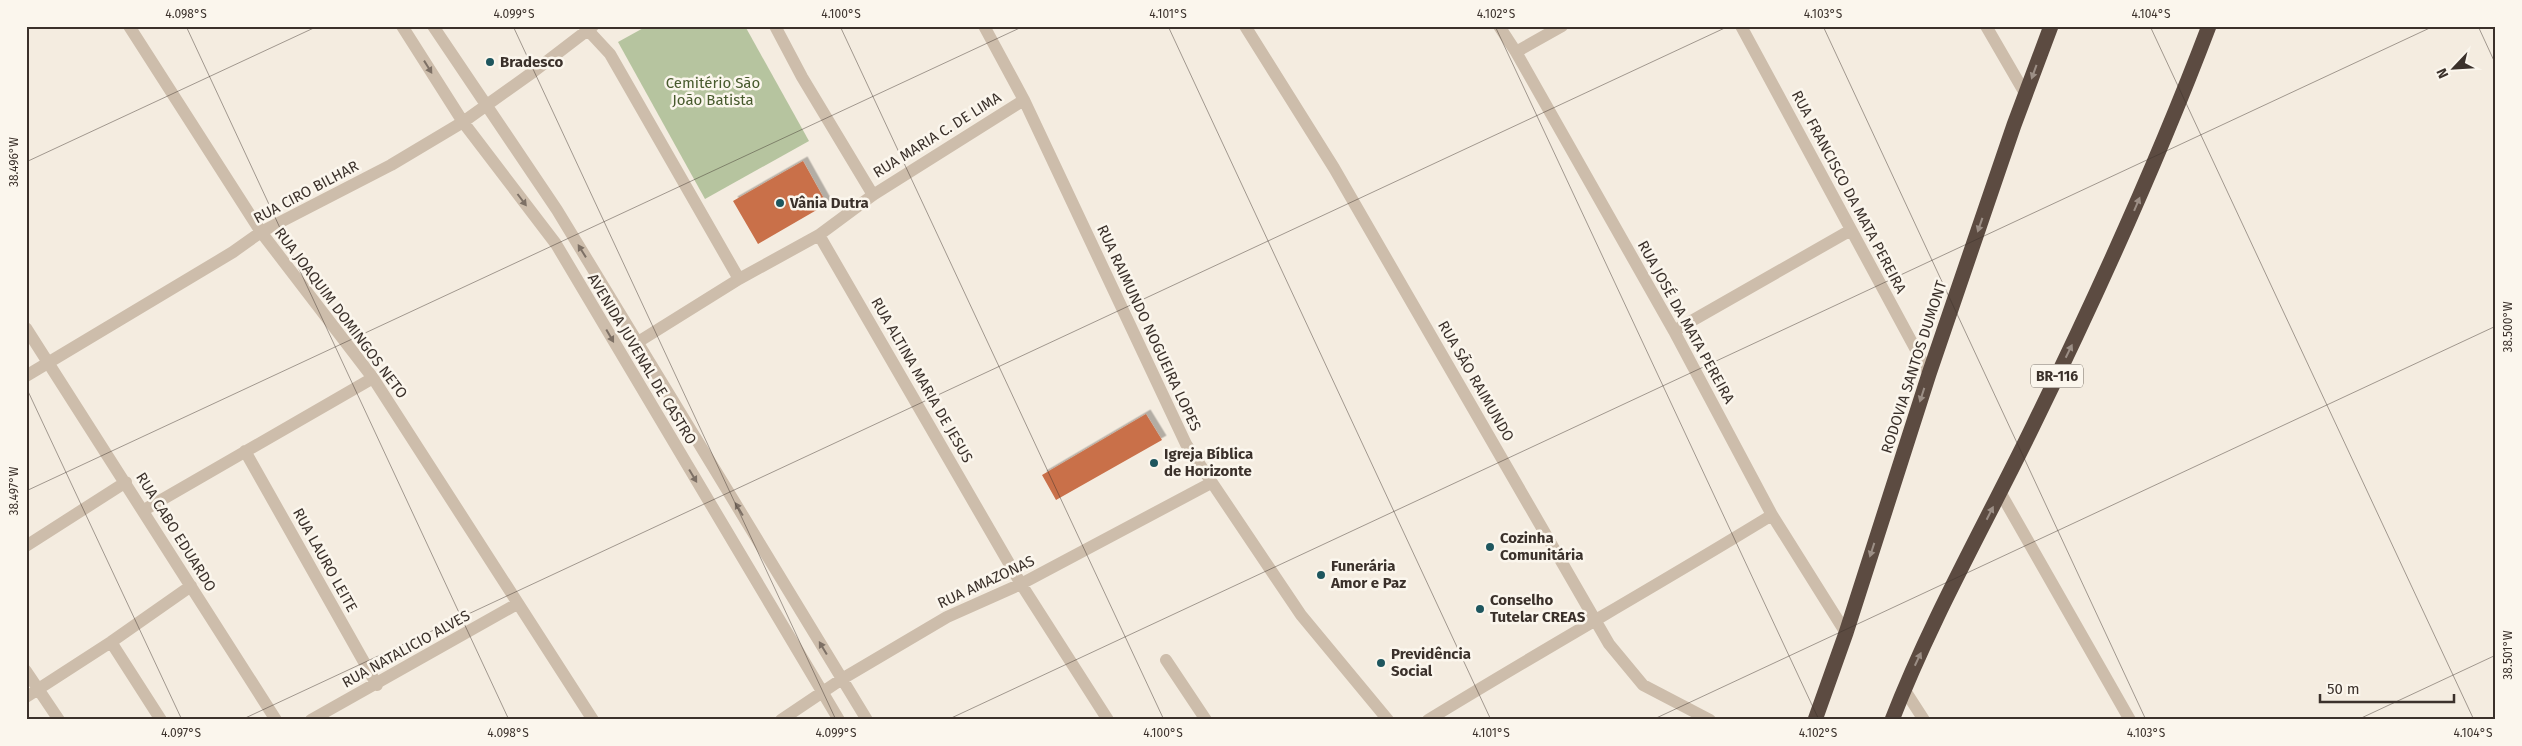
<svg xmlns="http://www.w3.org/2000/svg" width="2522" height="746" viewBox="0 0 2522 746" font-family="'Fira Sans',sans-serif">
	<style>
		.green { fill: #b6c49f }
		.building { fill: #c97049; filter: url(#shadow) }
		.lines { fill: none; stroke-linecap: round; stroke-linejoin: round }
		.minor { stroke: #cdbdab; stroke-width: 12 }
		.highway { stroke: #5c4b41; stroke-width: 15 }
		.oneway { fill: #7d7065 }
		.oneway2 { fill: #9c8f86 }
		.ticks { fill: none; stroke: #3b312b; stroke-width: 1; stroke-opacity: 0.45 }
		.poi-dot { fill: #1e565e; stroke: #fbf6ed; stroke-width: 2 }
		.labels { text-anchor: middle; stroke-width: 5; stroke-linejoin: round; paint-order: stroke }
		.shield { fill: #fbf6ed; stroke: #756c65; stroke-width: 1 }
		.shield-label { font-size: 14px; font-weight: bold; fill: #3b312b }
		.poi-label { font-size: 15px; font-weight: bold; fill: #3b312b; stroke: #fbf6ed; text-anchor: start }
		.park-label { font-size: 15px; fill: #475a2d; stroke: #fbf6ed }
		.street-label { font-size: 15px; fill: #3b312b; stroke: #fbf6ed }
		.neatline { fill: none; stroke: #3b312b; stroke-width: 2 }
		.ticks-label { font-size: 12px; text-anchor: middle; fill: #3b312b }
	</style>
	<defs>
		<filter id="shadow"><feDropShadow dx="4.5" dy="-4.5" stdDeviation="0" flood-color="#0004"/></filter>
	</defs>
	<rect width="100%" height="100%" fill="#f4ece0"/>
	<path class="green" d="M647,26h98l64,115 -104,58 -87,-157z"/>
	<path class="building" d="M803,161l24,43 -69,40 -25,-43z
		M1146,414l16,26 -106,60 -14,-25z"/>
	<g class="lines">
		<path class="minor" d="M129,26l132,206 112,146 220,342
			M402,26l61,96 93,122 283,476
			M433,26l124,184 310,510
			M584,26l26,28 129,225
			M775,26l27,51 71,118
			M984,26l40,74 162,344 115,171 87,105
			M1245,26l89,142 275,476 34,41 67,35
			M1499,26l17,26 158,279 98,184 74,118
			M1741,26l188,348
			M1986,26l40,69
			M1516,52l46,-26
			M819,235l202,349 87,136
			M26,328l250,392
			M1674,331l177,-101
			M638,342l101,-63 80,-44 54,-40 151,-95
			M26,376l207,-124 28,-20 130,-67 72,-43 70,-50 60,-46
			M245,451l132,234
			M2000,492l130,228
			M144,510l229,-132
			M26,546l100,-64
			M111,642l50,78
			M1166,660l40,60
			M26,671l33,49
			M1904,689l20,31
			M26,697l85,-55 80,-56
			M311,720l206,-116
			M781,720l61,-41 105,-62 74,-33 190,-101
			M1428,720c114,-70 230,-135 344,-205"/>
		<path class="highway" d="M1815,720l31,-87 83,-259 85,-249 37,-99
			M1892,720c39,-101 94,-197 141,-294 64,-131 124,-263 176,-400"/>
	</g>
	<defs><path id="oneway-solid" d="M-6-.8H1V-3.2L6.5 0L1 3.2V.8H-6Z" transform="scale(1.25)"/></defs>
	<g class="oneway">
		<use href="#oneway-solid" transform="translate(428 67) rotate(58)"/>
		<use href="#oneway-solid" transform="translate(522 200) rotate(53)"/>
		<use href="#oneway-solid" transform="translate(582 251) rotate(-122)"/>
		<use href="#oneway-solid" transform="translate(610 336) rotate(60)"/>
		<use href="#oneway-solid" transform="translate(693 476) rotate(59)"/>
		<use href="#oneway-solid" transform="translate(739 509) rotate(-121)"/>
		<use href="#oneway-solid" transform="translate(823 648) rotate(-121)"/>
	</g>
	<g class="oneway2">
		<use href="#oneway-solid" transform="translate(2034 72) rotate(110)"/>
		<use href="#oneway-solid" transform="translate(2137 204) rotate(-67)"/>
		<use href="#oneway-solid" transform="translate(1980 225) rotate(109)"/>
		<use href="#oneway-solid" transform="translate(2069 351) rotate(-64)"/>
		<use href="#oneway-solid" transform="translate(1922 395) rotate(108)"/>
		<use href="#oneway-solid" transform="translate(1990 513) rotate(-63)"/>
		<use href="#oneway-solid" transform="translate(1872 550) rotate(108)"/>
		<use href="#oneway-solid" transform="translate(1918 659) rotate(-65)"/>
	</g>
	<path class="ticks" d="M186,26l323,694M513,26l323,694M840,26l324,694M1168,26l323,694M1495,26l324,694M1823,26l323,694M2150,26l324,694M2478,26l18,39M26,162l292,-136M26,387l156,333M26,491l998,-465M241,720l1488,-694M947,720l1487,-694M1652,720l844,-394M2357,720l139,-65"/>
	<g class="poi-dot">
		<circle cx="490" cy="62" r="5"/>
		<circle cx="780" cy="203" r="5"/>
		<circle cx="1154" cy="463" r="5"/>
		<circle cx="1490" cy="547" r="5"/>
		<circle cx="1321" cy="575" r="5"/>
		<circle cx="1480" cy="609" r="5"/>
		<circle cx="1381" cy="663" r="5"/>
	</g>
	<g class="labels">
		<rect class="shield" x="2031" y="364.5" width="52" height="23" rx="4"/>
		<g class="shield-label">
			<text x="2057" y="381">BR-116</text>
		</g>
		<g class="poi-label">
			<text x="500" y="67">Bradesco</text>
			<text x="790" y="208">Vânia Dutra</text>
			<text x="1164" y="459">Igreja Bíblica<tspan x="1164" dy="17">de Horizonte</tspan></text>
			<text x="1500" y="543">Cozinha<tspan x="1500" dy="17">Comunitária</tspan></text>
			<text x="1331" y="571">Funerária<tspan x="1331" dy="17">Amor e Paz</tspan></text>
			<text x="1490" y="605">Conselho<tspan x="1490" dy="17">Tutelar CREAS</tspan></text>
			<text x="1391" y="659">Previdência<tspan x="1391" dy="17">Social</tspan></text>
		</g>
		<g class="park-label">
			<text x="713" y="88">Cemitério São<tspan x="713" dy="17">João Batista</tspan></text>
		</g>
		<g class="street-label">
			<text transform="translate(937 135) rotate(-32)" y="5">RUA MARIA C. DE LIMA</text>
			<text transform="translate(306 192) rotate(-28)" y="5">RUA CIRO BILHAR</text>
			<text transform="translate(1849 192) rotate(62)" y="5">RUA FRANCISCO DA MATA PEREIRA</text>
			<text transform="translate(341 313) rotate(53)" y="5">RUA JOAQUIM DOMINGOS NETO</text>
			<text transform="translate(1686 322) rotate(61)" y="5">RUA JOSÉ DA MATA PEREIRA</text>
			<text transform="translate(1149 328) rotate(65)" y="5">RUA RAIMUNDO NOGUEIRA LOPES</text>
			<text transform="translate(642 359) rotate(59)" y="5">AVENIDA JUVENAL DE CASTRO</text>
			<text transform="translate(1914 367) rotate(-72)" y="5">RODOVIA SANTOS DUMONT</text>
			<text transform="translate(922 380) rotate(60)" y="5">RUA ALTINA MARIA DE JESUS</text>
			<text transform="translate(1476 381) rotate(60)" y="5">RUA SÃO RAIMUNDO</text>
			<text transform="translate(176 532) rotate(58)" y="5">RUA CABO EDUARDO</text>
			<text transform="translate(325 560) rotate(61)" y="5">RUA LAURO LEITE</text>
			<text transform="translate(986 582) rotate(-25)" y="5">RUA AMAZONAS</text>
			<text transform="translate(406 649) rotate(-29)" y="5">RUA NATALICIO ALVES</text>
		</g>
	</g>
	<rect width="2522" height="746" fill="none" stroke="#fbf6ed" stroke-width="55"/>
	<g transform="translate(2454 68) rotate(245)" stroke="#fbf6ed" stroke-width="4" paint-order="stroke">
	<path d="M0-4L9 19L0 12L-9 19Z" fill="#3b312b"/>
	<text y="-8" font-size="14" font-weight="bold" text-anchor="middle" fill="#3b312b">N</text>
	</g>
	<path d="M2320 694v8h134v-8" fill="none" stroke="#3b312b" stroke-width="2.5"/>
	<text x="2327" y="694" font-size="15" fill="#3b312b" stroke="#fbf6ed" stroke-width="4" paint-order="stroke">50 m</text>
	<rect x="28" y="28" width="2466" height="690" class="neatline"/>
	<g class="ticks-label">
		<text x="186" y="18">4.098°S</text>
		<text x="514" y="18">4.099°S</text>
		<text x="841" y="18">4.100°S</text>
		<text x="1168" y="18">4.101°S</text>
		<text x="1496" y="18">4.102°S</text>
		<text x="1823" y="18">4.103°S</text>
		<text x="2151" y="18">4.104°S</text>
		<text transform="translate(14 162) rotate(-90)" y="4">38.496°W</text>
		<text transform="translate(2508 327) rotate(-90)" y="4">38.500°W</text>
		<text transform="translate(14 491) rotate(-90)" y="4">38.497°W</text>
		<text transform="translate(2508 655) rotate(-90)" y="4">38.501°W</text>
		<text x="181" y="737">4.097°S</text>
		<text x="508" y="737">4.098°S</text>
		<text x="836" y="737">4.099°S</text>
		<text x="1163" y="737">4.100°S</text>
		<text x="1491" y="737">4.101°S</text>
		<text x="1818" y="737">4.102°S</text>
		<text x="2146" y="737">4.103°S</text>
		<text x="2473" y="737">4.104°S</text>
	</g>
</svg>
